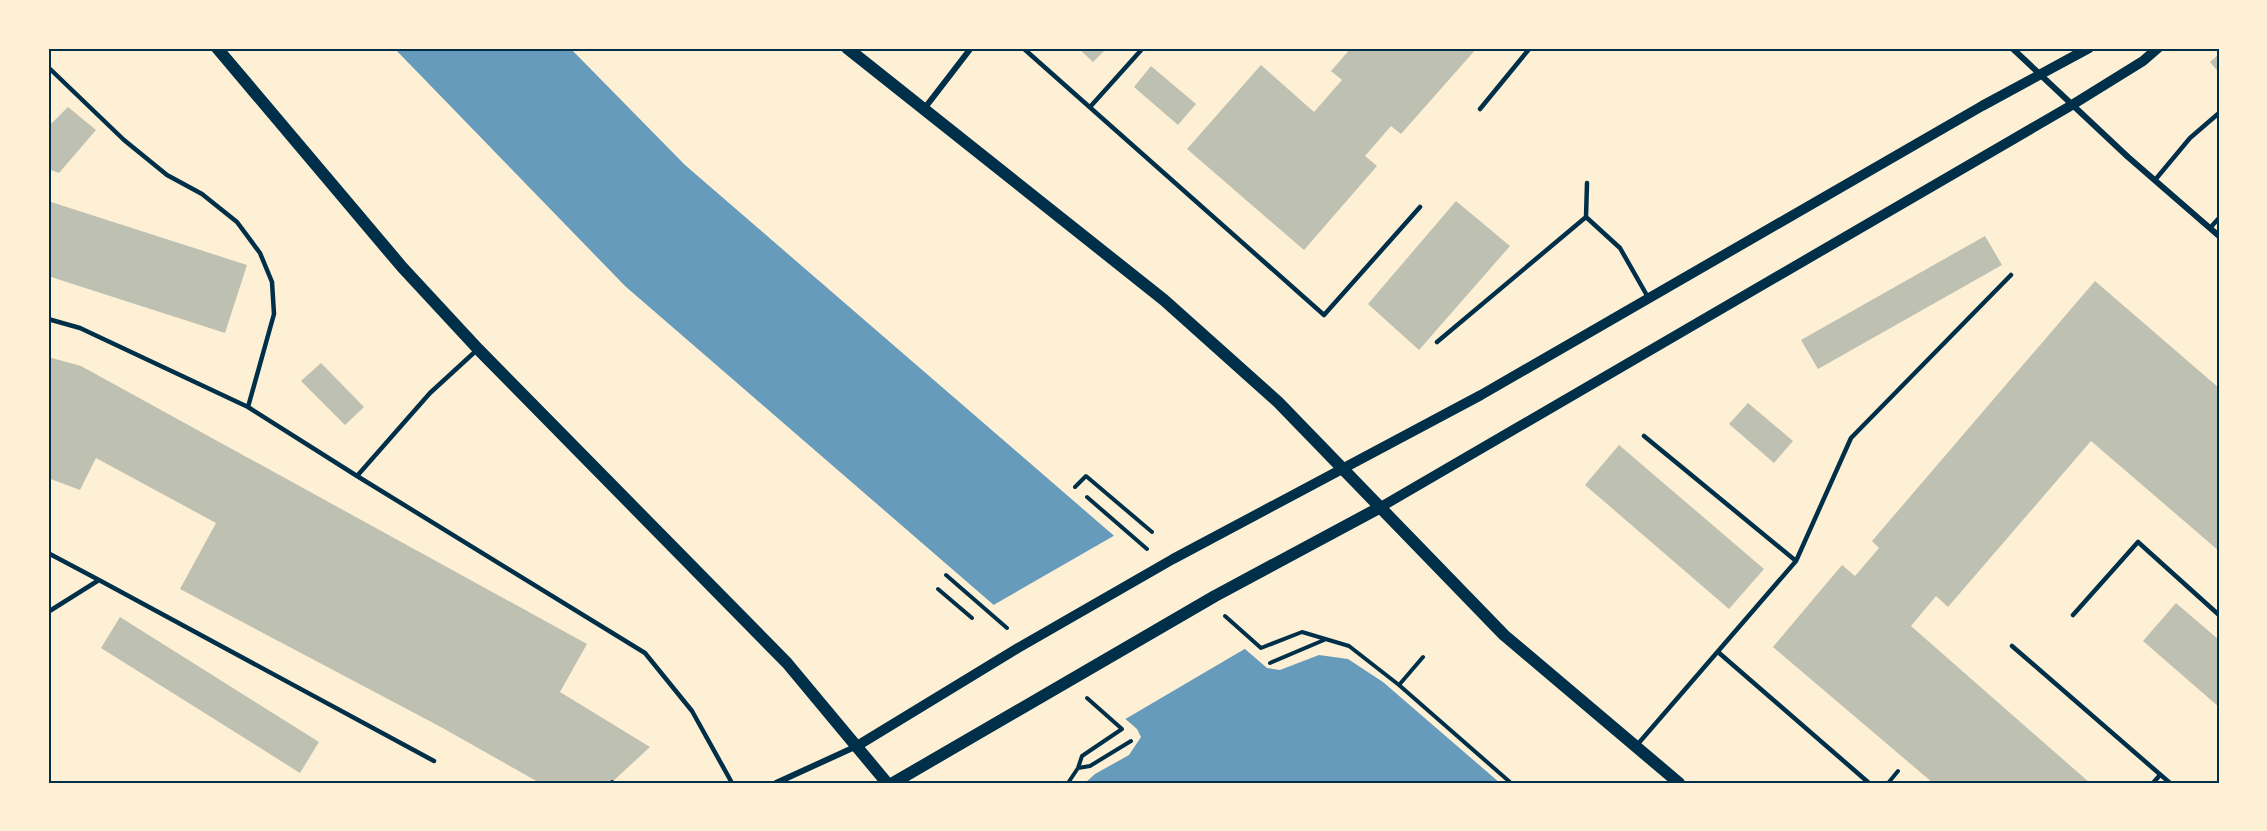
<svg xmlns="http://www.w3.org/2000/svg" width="2267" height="831" viewBox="0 0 2267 831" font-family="'Alegreya Sans',sans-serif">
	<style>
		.water { fill: #669bbc }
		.pier { fill: #fdf0d5 }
		.building { fill: #bec0b2 }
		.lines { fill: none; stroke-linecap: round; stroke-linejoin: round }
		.path { stroke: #003049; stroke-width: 4 }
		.service { stroke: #003049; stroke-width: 4.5 }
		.minor { stroke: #003049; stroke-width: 6 }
		.tertiary { stroke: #003049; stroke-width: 10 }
		.secondary { stroke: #003049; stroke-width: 12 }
		.neatline { fill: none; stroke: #003049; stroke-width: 2 }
	</style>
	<rect width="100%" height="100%" fill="#fdf0d5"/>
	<path class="water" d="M394,48h176l115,117 582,503 13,2 39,-15 29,4 35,23 117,101h-415l10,-9 34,-19 12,-18 -4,-8 -512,-443z"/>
	<path class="pier" d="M1117,534l131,113 -126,74 -132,-114z"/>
	<path class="building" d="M1078,48h29l-14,14z
		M1351,48h126l-76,86 -10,-8 -26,30 12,10 -73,84 -117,-101 74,-84 53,47 28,-32 -11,-9z
		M2219,54v19l-9,-11z
		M1151,66l45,38 -18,21 -44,-38z
		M68,107l28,23 -37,43 -11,-4v-42z
		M48,201l199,64 -22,68 -177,-57z
		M1456,201l54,45 -91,104 -51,-46z
		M1985,236l17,29 -184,104 -17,-29z
		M2095,281l124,107v163l-128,-110 -143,166 -12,-11 -25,30 179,157h-157l-160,-136 69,-82 13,11 24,-28 -7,-7z
		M48,357l33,9 506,278 -27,48 90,55 -39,36h-71l-101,-57 -259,-137 36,-66 -120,-65 -16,32 -32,-12z
		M321,363l43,44 -19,18 -44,-44z
		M1748,403l45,38 -19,22 -45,-39z
		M1619,445l145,124 -35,40 -144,-124z
		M2176,603l43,37v67l-76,-66z
		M120,617l199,125 -19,31 -199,-125z"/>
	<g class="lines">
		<path class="path" d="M1075,487l11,-11 66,56
			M1087,497l60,52
			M946,575l61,53
			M938,589l34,29
			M1225,616l36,32 41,-16 47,14 50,39 112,98
			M1270,663l54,-23
			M1399,685l24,-28
			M1078,768l12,-2 41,-25
			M612,782l2,1
			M1889,782l9,-11
			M1068,783l10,-15 4,-12 40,-27 -35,-31"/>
		<path class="service" d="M1023,48l301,267 96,-108
			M48,67l76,73 43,35 35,19 35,28 23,31 12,29 2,32 -26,93
			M1090,107l53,-59
			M1480,109l50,-61
			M2155,180l35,-42 29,-25
			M1586,217l34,31 29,51
			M2210,228l9,-10
			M48,319l32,9 168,79 109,69 73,-83 48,-44
			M1437,342l149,-125 1,-34
			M1644,436l152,125
			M357,476l288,177 47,58 40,72
			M48,553l51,27
			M48,612l51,-32 335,181
			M2073,615l65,-73 81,73
			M2012,646l158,137
			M1718,652l151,131
			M1637,745l159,-184 55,-123 160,-163
			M2153,783l7,-8"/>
		<path class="minor" d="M2012,48l116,109 91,79
			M924,109l47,-61
			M776,783l81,-37"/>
		<path class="tertiary" d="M1379,508l693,-403 71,-44 15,-13
			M857,746l161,-98 155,-89 308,-164 501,-289 107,-58"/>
		<path class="secondary" d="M217,48l185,219 76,82 309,314 100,120
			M847,48l317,252 114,102 226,233 175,148
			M893,783l322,-187 164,-88"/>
	</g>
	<rect width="2267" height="831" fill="none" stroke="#fdf0d5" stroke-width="99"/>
	<rect x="50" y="50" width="2168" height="732" class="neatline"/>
</svg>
